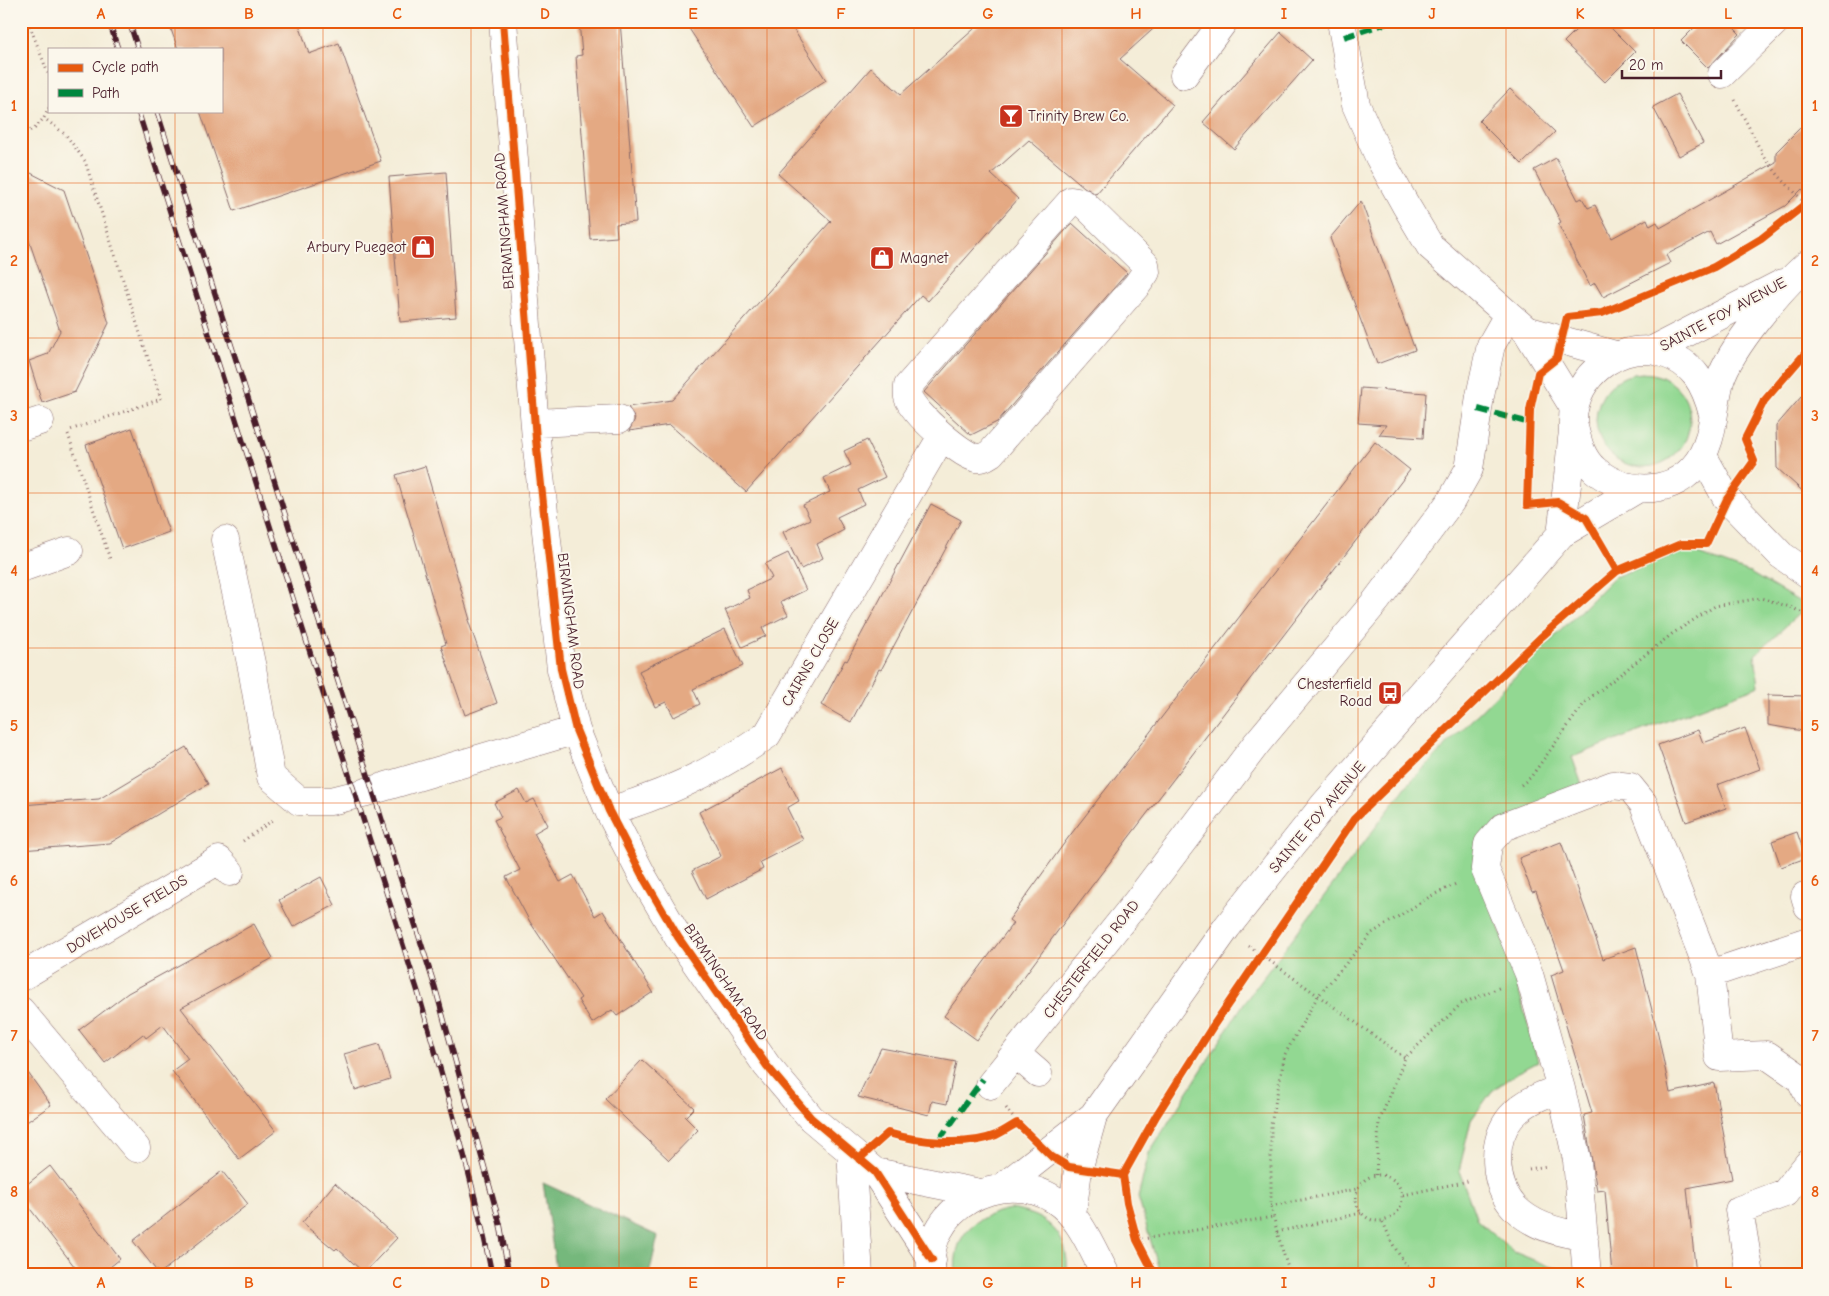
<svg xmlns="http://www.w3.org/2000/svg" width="1829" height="1296" viewBox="0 0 1829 1296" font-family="'Comic Neue',sans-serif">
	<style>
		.green { fill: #92d892; stroke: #6e7c5e }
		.forest { fill: #75b87c; stroke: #606c54 }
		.building { fill: #e4a983 }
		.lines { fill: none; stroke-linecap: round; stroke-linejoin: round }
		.minor-casing { stroke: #866768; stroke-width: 29 }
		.highway-casing { stroke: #866768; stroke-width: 29 }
		.path { stroke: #866768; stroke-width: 3; stroke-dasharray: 1 4; stroke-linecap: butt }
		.minor { stroke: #fff; stroke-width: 28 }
		.highway { stroke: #fff; stroke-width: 28 }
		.rail-casing { stroke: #4a1f2b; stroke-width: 5.5 }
		.rail { stroke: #fbf7ec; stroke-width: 4; stroke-dasharray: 11; stroke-linecap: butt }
		.quiet { stroke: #00873e; stroke-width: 6; stroke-dasharray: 12 6; stroke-linecap: butt }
		.cycleway-casing { stroke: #fbf7ec; stroke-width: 11 }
		.cycleway { stroke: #e8590c; stroke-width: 8 }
		.grid { fill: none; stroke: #e8590c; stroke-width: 1; stroke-opacity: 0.55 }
		.labels { text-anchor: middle; stroke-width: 4; stroke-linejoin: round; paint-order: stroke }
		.poi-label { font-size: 15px; fill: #4a1f2b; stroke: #fbf7ec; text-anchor: start }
		.street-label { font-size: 15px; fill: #4a1f2b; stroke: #fbf7ec }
		.neatline { fill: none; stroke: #e8590c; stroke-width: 2 }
		.grid-label { font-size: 16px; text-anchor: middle; font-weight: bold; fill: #e8590c }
	</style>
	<rect width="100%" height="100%" fill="#fbf7ec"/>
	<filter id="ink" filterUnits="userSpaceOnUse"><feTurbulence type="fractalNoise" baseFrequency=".02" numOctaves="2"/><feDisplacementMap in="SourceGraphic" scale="10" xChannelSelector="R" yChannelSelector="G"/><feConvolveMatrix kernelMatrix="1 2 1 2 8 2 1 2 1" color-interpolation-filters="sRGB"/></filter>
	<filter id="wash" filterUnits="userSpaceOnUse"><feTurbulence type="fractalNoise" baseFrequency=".0096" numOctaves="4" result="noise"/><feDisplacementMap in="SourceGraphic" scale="20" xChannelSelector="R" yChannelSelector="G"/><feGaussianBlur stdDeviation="1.12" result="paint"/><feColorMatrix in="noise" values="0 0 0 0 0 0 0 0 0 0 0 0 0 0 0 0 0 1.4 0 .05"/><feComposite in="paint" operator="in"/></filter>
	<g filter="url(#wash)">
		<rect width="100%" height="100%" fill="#f4edd8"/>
		<path class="green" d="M1596 420a47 47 0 1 1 94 0a47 47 0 1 1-94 0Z
			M1687,550l63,23 57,33 -52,49 4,31 -187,71 10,28 -107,73 37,108 26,96 -23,12 -23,17 -21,29 -12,51 18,49 37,32 37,15 28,5v3h-415l-6,-9 -20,-69 11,-44 95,-150 164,-219 206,-207z
			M1010,1209c38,6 60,25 57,66h-111c-4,-40 18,-59 54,-66z"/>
		<path class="forest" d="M543,1183l115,53 -9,39h-92z"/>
		<g id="blocks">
			<path class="building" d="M168,21h130l11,33 30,-11 42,118 -147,50 -34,-100h21v-62h-43z
				M579,21h41l16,201 -20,2 1,13 -27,2 -14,-183 6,-1z
				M684,21h104l38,59 -72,47z
				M983,21h179l-42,38 53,46 -77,89 -12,-7 -55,-47 -38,34 27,25 -90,102 -7,-6 -175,197 -76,-67 -41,6 6,-12 -7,-12 44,-7 159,-179 -53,-47 93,-106 30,26z
				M1585,21h19l31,31 -30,30 -41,-40z
				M1701,21h26l13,13 -32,34 -27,-27z
				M1281,32l31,28 -78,89 -31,-27z
				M1510,89l45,43 -33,32 -43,-43z
				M1677,94l26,49 -24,13 -26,-49z
				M1808,120v74l-6,-5 -17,17 -69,38 -6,-12 -44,23 4,8 -67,34 -8,-14 -5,3 -32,-62 3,-2 -27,-52 22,-12 22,42 4,-2 6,10 7,-3 17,33 35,-19 3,7 7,-4 3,6 116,-66v-10z
				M21,168l43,22 45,133 -34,69 -33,11 -13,-42 19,-7 12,-23 -36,-105 -3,-2z
				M446,172l10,145 -56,5 -11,-145z
				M1361,201l54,149 -38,14 -47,-126z
				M1072,223l55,50 -130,149 -26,13 -47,-43z
				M1361,388l65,5 -3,45 -44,-3 7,-10 -28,-2z
				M1808,389v107l-31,-28 -1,-42z
				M132,428l37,104 -47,17 -36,-104z
				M867,440l18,37 -27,13 6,14 -27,13 7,13 -27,14 6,14 -22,11 -18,-37 27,-13 -7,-14 27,-13 -6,-14 27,-13 -7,-14z
				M1375,442l35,28 -339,443 -94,127 -33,-24 69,-93 -4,-3 59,-82z
				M425,466l45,154h-2l29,83 -32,12 -24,-69 5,-2 -50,-169z
				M931,504l30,16 -80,150 -2,-1 -28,53 -30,-17 24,-45 2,1z
				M788,553l18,37 -25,12 7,13 -26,13 4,8 -24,11 -17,-37 25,-12 -3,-8 25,-12 -7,-14z
				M725,629l18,37 -50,23 7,15 -26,13 -8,-15 -11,5 -16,-36z
				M1768,695l40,1v36l-40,-7z
				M1745,728l15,41 -43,16 9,23 -40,14 -28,-77 40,-15 5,13z
				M186,747l22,37 -98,59 -89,7v-45l78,-6z
				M782,768l17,33 -12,7 16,32 -43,22 3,7 -57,30 -14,-28 29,-15 -22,-44z
				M519,790l7,13 8,-4 14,26 -14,8 26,49 13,-7 22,41 8,-5 50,81 -36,24 -5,-6 -20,13 -14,-23 3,-2 -51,-76 -24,-45 14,-7 -26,-50 7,-3 -7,-14z
				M1797,832l9,26 -25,9 -9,-26z
				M1561,842l42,117 33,-12 22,87 12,59 44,-10 18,96 -45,9 9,87h-84l-7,-85 -8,1 -13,-76 8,-2 -41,-138 13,-5 -28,-79 -4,1 -13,-34z
				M321,877l14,28 -42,22 -14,-27z
				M254,924l19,34 -92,50 95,123 -37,28 -67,-88 16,-12 -25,-34 -17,13 -3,-4 -38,29 -26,-33 49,-37z
				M379,1044l11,35 -35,11 -11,-36z
				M881,1048l75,14 -9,42 -15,-3 -3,14 -71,-18z
				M642,1060l52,48 -9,9 13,13 -29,30 -64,-61z
				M21,1063l30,42 -30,21z
				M50,1166l70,93 -20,16h-19l-60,-78v-8z
				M222,1171l26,33 -89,70 -26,-33z
				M335,1183l62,55 -33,35 -27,-25 -2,2 -33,-27z"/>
		</g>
	</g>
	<g filter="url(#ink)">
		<use href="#blocks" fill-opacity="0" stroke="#866768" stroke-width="1"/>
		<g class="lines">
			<defs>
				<path id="minor" d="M503,21l33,418 25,230 15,61 33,81 34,66 35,60 89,129 44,52 64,54 57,88
					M1341,21l15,84 23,52 26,47 25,42 96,84 48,78
					M1722,74l54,-53
					M1184,75l40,-54
					M1071,201l12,2 62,61 1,8 -9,13 -146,168c-5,3 -8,6 -14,5 -16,-2 -64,-46 -69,-61 -1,-3 0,-8 0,-11z
					M1526,330l89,25
					M535,423l84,-4
					M21,427l19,-6
					M1703,456l24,43 54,56 27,19
					M225,540l27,128 19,109 28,24h32l32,-8 213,-63
					M21,568l48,-17
					M609,811c56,-16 111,-43 158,-76l175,-299
					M1805,896l3,10
					M1710,974l98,-33
					M21,977l198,-117 11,12
					M21,1011l115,137
					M1016,1054l22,19
					M990,1085l149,-186 118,-156 119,-142 75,-100 18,-32 11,-73 11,-51 17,-30
					M1561,1089c-18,5 -37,13 -50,28 -20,24 -18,67 3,90 18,19 45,26 70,29
					M851,1152l8,123
					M875,1172l105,21
					M1587,1275l-10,-115 -16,-71 -32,-115 -44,-105 3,-25 15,-17 110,-42 17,2 13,16 67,171 9,83 48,-2 33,23 8,16
					M1750,1275l-11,-65 46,-17 23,-29"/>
				<path id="highway" d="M1653,350l130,-67
					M1574,427c4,16 8,32 21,43 28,24 74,26 99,-3 21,-24 18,-56 26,-86 10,-33 61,-94 88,-117
					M1561,534c4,-32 8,-63 11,-95 2,-10 0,-21 2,-30 8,-40 50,-68 89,-56 31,10 42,31 50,61
					M1003,1187l90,-71 134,-189 97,-122 237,-271 76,-45
					M1072,1214l6,-44 15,-54
					M932,1275c-12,-65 69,-110 123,-75 25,16 37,49 51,75"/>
			</defs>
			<use href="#minor" class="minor-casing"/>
			<use href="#highway" class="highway-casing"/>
			<path class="path" d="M28,21l21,55
				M1735,100l28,55 16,21 27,28
				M49,108l-5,10 22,17 19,26 76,238 -91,31
				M21,135l14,-7 9,-10
				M68,434l42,125
				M1521,785l9,-7 56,-77 86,-67 43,-28 46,-8 32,10 15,8
				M243,841l30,-21
				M1249,946l156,112
				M1006,1108l11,15
				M1529,1169l18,-3
				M1356 1198a23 23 0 1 1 46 0a23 23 0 1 1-46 0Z
				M1376,1175l3,-53 26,-64 56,-54 40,-17
				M1403,1195l65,-14
				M1271,1206l86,-17
				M1383,1222l9,21 20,32
				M1277,1232l84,-19
				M1137,1240l136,-23
				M1290,1275l-13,-43 -6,-26v-82l14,-70 33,-58 54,-63 59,-37 27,-13"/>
			<use href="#minor" class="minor"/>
			<use href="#highway" class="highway"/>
			<defs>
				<path id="rail" d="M109,21l9,28
					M129,21l9,28
					M138,111l280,881c27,94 55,187 74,283
					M157,111l278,876 65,237 9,51"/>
			</defs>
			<use href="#rail" class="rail-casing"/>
			<use href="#rail" class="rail"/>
			<path class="quiet" d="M1344,37l49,-16
				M1478,409l52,14
				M939,1140l44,-61"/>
			<defs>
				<path id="cycleway" d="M503,21l33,418 25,230 15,61 33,81 34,66 35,60 89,129 44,52 64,54 57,88
					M1617,571l-31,-53 -28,-16 -31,3 3,-95 8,-37 19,-15 10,-41 35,-4 112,-46 47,-28 47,-37
					M859,1159l29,-26c30,9 79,14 108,2 7,-3 14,-8 21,-12l35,34 17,10 54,8
					M1155,1275l-18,-35 -10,-37 -4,-28 33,-59 57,-90 141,-207 186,-181 77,-67 64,-27h25l21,-45 27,-38 -9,-22 19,-38 44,-51"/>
			</defs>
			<use href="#cycleway" class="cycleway-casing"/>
			<use href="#cycleway" class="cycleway"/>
		</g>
	</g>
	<path class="grid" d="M175,21v28M323,21v1254M471,21v1254M619,21v1254M767,21v1254M914,21v1254M1062,21v1254M1210,21v1254M1358,21v1254M1506,21v1254M1654,21v1254M175,111v1164M21,183h1787M21,338h1787M21,493h1787M21,648h1787M21,803h1787M21,958h1787M21,1113h1787"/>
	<defs>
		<symbol id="bar-square" viewBox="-11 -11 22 22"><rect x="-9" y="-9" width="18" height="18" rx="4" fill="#c8321e" stroke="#fbf7ec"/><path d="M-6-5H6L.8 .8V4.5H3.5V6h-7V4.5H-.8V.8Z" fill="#fff"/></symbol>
		<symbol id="shop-square" viewBox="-11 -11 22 22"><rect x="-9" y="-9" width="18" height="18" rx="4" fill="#c8321e" stroke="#fbf7ec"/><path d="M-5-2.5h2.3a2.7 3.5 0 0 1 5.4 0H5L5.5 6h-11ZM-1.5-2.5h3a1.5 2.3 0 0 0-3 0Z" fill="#fff"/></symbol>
		<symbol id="bus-square" viewBox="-11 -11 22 22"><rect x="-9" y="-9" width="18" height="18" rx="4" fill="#c8321e" stroke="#fbf7ec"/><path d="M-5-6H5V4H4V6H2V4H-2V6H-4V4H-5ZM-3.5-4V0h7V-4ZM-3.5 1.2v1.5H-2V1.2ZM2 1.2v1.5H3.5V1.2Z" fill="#fff"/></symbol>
	</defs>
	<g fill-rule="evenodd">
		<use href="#bar-square" x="997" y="102" width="28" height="28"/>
		<use href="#shop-square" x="409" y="233" width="28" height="28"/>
		<use href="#shop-square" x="868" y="244" width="28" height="28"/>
		<use href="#bus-square" x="1376" y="679" width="28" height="28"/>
	</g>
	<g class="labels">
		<g class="poi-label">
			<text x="1028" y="121">Trinity Brew Co.</text>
			<text x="406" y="252" text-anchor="end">Arbury Puegeot</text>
			<text x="900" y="263">Magnet</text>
			<text x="1372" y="689" text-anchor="end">Chesterfield<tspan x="1372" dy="17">Road</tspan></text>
		</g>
		<g class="street-label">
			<text transform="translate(504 221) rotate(-94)" y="5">BIRMINGHAM ROAD</text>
			<text transform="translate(1723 314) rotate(-28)" y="5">SAINTE FOY AVENUE</text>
			<text transform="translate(571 621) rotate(83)" y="5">BIRMINGHAM ROAD</text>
			<text transform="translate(810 662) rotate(-60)" y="5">CAIRNS CLOSE</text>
			<text transform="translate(1317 817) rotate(-50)" y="5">SAINTE FOY AVENUE</text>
			<text transform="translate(127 914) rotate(-31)" y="5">DOVEHOUSE FIELDS</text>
			<text transform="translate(1091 959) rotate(-52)" y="5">CHESTERFIELD ROAD</text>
			<text transform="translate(726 982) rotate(56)" y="5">BIRMINGHAM ROAD</text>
		</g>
	</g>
	<rect width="1829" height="1296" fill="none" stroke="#fbf7ec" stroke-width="55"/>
	<rect x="48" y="48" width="175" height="65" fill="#fbf7ec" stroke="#b4a19f"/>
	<rect x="58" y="64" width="25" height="8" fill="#e8590c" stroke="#b4a19f"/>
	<text x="92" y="72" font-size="15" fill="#4a1f2b">Cycle path</text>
	<rect x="58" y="89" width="25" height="8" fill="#00873e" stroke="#b4a19f"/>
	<text x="92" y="98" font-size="15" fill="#4a1f2b">Path</text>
	<path d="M1622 70v8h99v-8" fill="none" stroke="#4a1f2b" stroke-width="2.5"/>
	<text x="1629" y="70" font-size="15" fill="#4a1f2b" stroke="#fbf7ec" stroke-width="4" paint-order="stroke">20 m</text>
	<rect x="28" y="28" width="1774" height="1240" class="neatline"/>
	<g class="grid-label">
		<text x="101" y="19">A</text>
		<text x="249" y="19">B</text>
		<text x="397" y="19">C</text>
		<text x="545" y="19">D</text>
		<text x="693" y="19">E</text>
		<text x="841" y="19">F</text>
		<text x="988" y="19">G</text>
		<text x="1136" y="19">H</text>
		<text x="1284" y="19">I</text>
		<text x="1432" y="19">J</text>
		<text x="1580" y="19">K</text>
		<text x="1728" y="19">L</text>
		<text x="14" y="111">1</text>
		<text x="1815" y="111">1</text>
		<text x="14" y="266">2</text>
		<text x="1815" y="266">2</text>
		<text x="14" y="421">3</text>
		<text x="1815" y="421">3</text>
		<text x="14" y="576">4</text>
		<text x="1815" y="576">4</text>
		<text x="14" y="731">5</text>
		<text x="1815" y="731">5</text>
		<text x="14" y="886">6</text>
		<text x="1815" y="886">6</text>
		<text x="14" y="1041">7</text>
		<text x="1815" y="1041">7</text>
		<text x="14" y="1197">8</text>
		<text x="1815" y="1197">8</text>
		<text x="101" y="1288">A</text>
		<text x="249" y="1288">B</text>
		<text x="397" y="1288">C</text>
		<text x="545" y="1288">D</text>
		<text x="693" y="1288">E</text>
		<text x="841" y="1288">F</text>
		<text x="988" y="1288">G</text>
		<text x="1136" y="1288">H</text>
		<text x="1284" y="1288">I</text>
		<text x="1432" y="1288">J</text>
		<text x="1580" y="1288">K</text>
		<text x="1728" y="1288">L</text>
	</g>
</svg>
